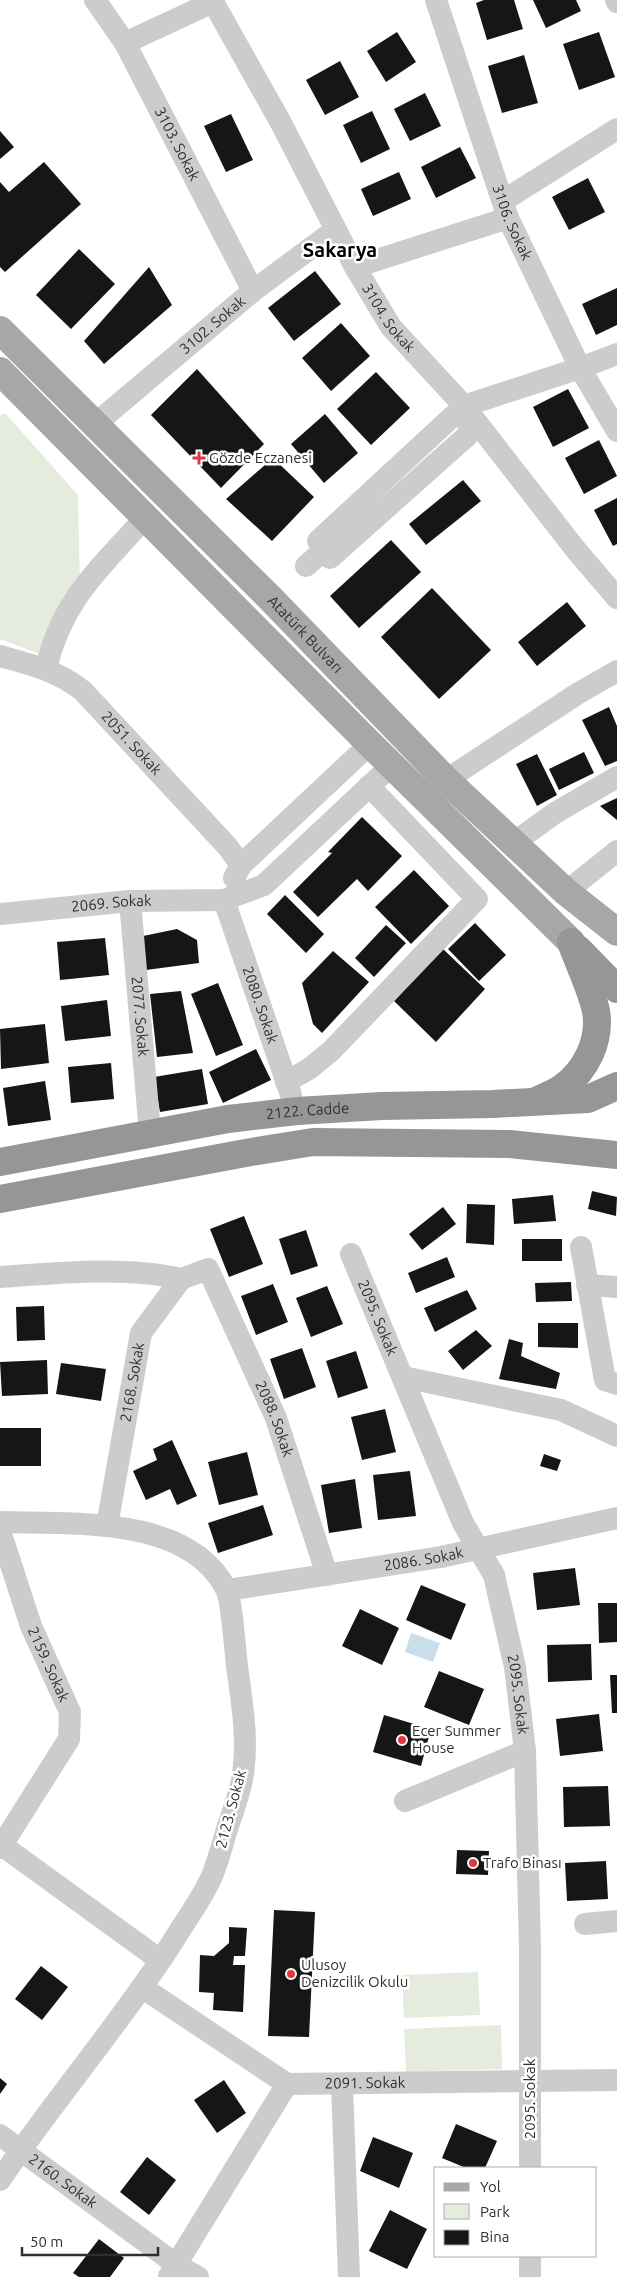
<svg xmlns="http://www.w3.org/2000/svg" width="617" height="2277" viewBox="0 0 617 2277" font-family="Ubuntu,sans-serif">
	<style>
		.green { fill: #e5ecdd }
		.water { fill: #caddeb }
		.building { fill: #161616 }
		.lines { fill: none; stroke-linecap: round; stroke-linejoin: round }
		.minor { stroke: #ccc; stroke-width: 22 }
		.major { stroke: #a7a7a7; stroke-width: 28 }
		.highway { stroke: #969696; stroke-width: 28 }
		.poi-dot { fill: #df3841; stroke: #fff; stroke-width: 2 }
		.labels { text-anchor: middle; stroke-width: 5; stroke-linejoin: round; paint-order: stroke }
		.street-label { font-size: 15px; fill: #2f2f2f; stroke: #fff }
		.poi-label { font-size: 15px; fill: #2f2f2f; stroke: #fff; text-anchor: start }
		.district-label { font-size: 20px; font-weight: bold; fill: #000; stroke: #fff }
	</style>
	<rect width="100%" height="100%" fill="#fff"/>
	<path class="green" d="M5,413l73,82 2,91 -38,69 -42,-16v-223z
		M478,1972l2,43 -76,3 -2,-43z
		M501,2025l1,44 -96,3 -2,-43z"/>
	<path class="water" d="M411,1633l29,10 -7,19 -28,-10z"/>
	<path class="building" d="M484,0h30l9,29 -36,11 -11,-37z
		M533,0h43l5,11 -35,17z
		M397,32l19,30 -30,20 -19,-31z
		M599,32l16,45 -36,13 -16,-46z
		M524,55l14,48 -36,10 -14,-47z
		M340,61l19,36 -34,18 -19,-35z
		M425,93l16,33 -31,15 -16,-32z
		M372,111l18,38 -29,14 -18,-38z
		M231,114l22,46 -27,12 -22,-46z
		M0,131l14,16 -14,12z
		M460,147l16,31 -40,20 -15,-31z
		M44,162l37,42 -76,68 -5,-5v-85l9,10z
		M399,172l12,27 -38,17 -12,-27z
		M588,178l17,34 -36,18 -17,-33z
		M79,249l36,35 -44,45 -35,-34z
		M149,267l23,38 -68,59 -20,-23z
		M315,271l26,33 -47,37 -26,-33z
		M617,288v37l-21,10 -14,-31z
		M341,323l29,33 -39,35 -29,-33z
		M197,369l67,75 -43,44 -70,-73z
		M376,372l34,36 -39,37 -34,-36z
		M568,389l21,39 -36,19 -20,-40z
		M325,414l33,39 -34,30 -33,-39z
		M599,440l18,36 -33,18 -19,-36z
		M273,458l41,39 -42,44 -46,-42z
		M463,480l18,21 -55,44 -17,-21z
		M617,498v46l-4,2 -19,-36z
		M391,540l30,32 -62,56 -29,-32z
		M432,588l59,62 -52,49 -58,-62z
		M567,602l19,24 -49,40 -19,-24z
		M609,707l8,19v35l-12,5 -23,-46z
		M584,752l10,21 -35,17 -10,-21z
		M537,754l20,41 -20,11 -21,-42z
		M617,798v22l-17,-14z
		M362,817l40,39 -34,35 -11,-12 -39,38 -25,-25 39,-39 -4,-1z
		M414,870l35,36 -38,38 -36,-37z
		M285,895l39,39 -18,19 -39,-39z
		M475,923l31,32 -27,26 -31,-32z
		M386,925l20,18 -32,34 -19,-19z
		M177,929l20,11 2,23 -53,7 -3,-34z
		M105,938l4,37 -49,5 -3,-38z
		M443,949l42,40 -49,53 -42,-41z
		M333,951l36,31 -47,51 -9,-9 -11,-41z
		M218,983l25,62 -27,11 -25,-62z
		M181,991l12,62 -36,4 -7,-63z
		M107,1000l4,36 -46,5 -4,-35z
		M45,1024l4,39 -48,6 -1,-40z
		M256,1049l15,31 -48,23 -14,-31z
		M111,1063l3,36 -43,4 -3,-36z
		M202,1069l6,35 -48,8 -6,-35z
		M45,1081l6,39 -43,6 -5,-38z
		M592,1191l25,6 -1,19 -28,-7z
		M553,1195l3,26 -42,3 -2,-25z
		M467,1204l28,1 -1,40 -28,-2z
		M443,1207l13,17 -34,26 -13,-16z
		M244,1216l19,48 -34,13 -19,-48z
		M306,1230l12,36 -27,9 -12,-36z
		M522,1239h40v22h-40z
		M447,1257l8,20 -39,16 -8,-20z
		M571,1282l1,19 -36,1 -1,-19z
		M273,1284l15,38 -32,13 -15,-39z
		M327,1286l16,38 -32,13 -15,-39z
		M467,1290l10,19 -42,23 -11,-24z
		M44,1306l1,34 -28,1 -1,-34z
		M538,1323h40v25l-40,-1z
		M476,1330l16,16 -29,24 -15,-19z
		M509,1339l14,4 -2,13 39,17 -4,16 -57,-10z
		M302,1348l14,39 -32,12 -14,-40z
		M356,1351l12,37 -30,10 -12,-37z
		M47,1360l1,34 -46,2 -2,-34z
		M61,1363l45,6 -5,32 -45,-7z
		M385,1409l11,43 -34,8 -11,-43z
		M0,1428h41v38h-41z
		M172,1440l25,56 -20,9 -7,-16 -24,11 -13,-29 24,-11 -4,-11z
		M247,1452l11,43 -39,10 -11,-43z
		M544,1454l17,6 -4,11 -17,-5z
		M410,1471l6,45 -38,4 -5,-45z
		M355,1479l7,49 -33,5 -8,-48z
		M263,1505l10,30 -55,18 -10,-30z
		M575,1568l5,37 -43,5 -4,-37z
		M421,1585l45,19 -15,36 -45,-20z
		M598,1603h19v39l-18,1z
		M360,1609l39,19 -17,37 -40,-19z
		M591,1644l1,36 -44,2 -1,-37z
		M439,1671l45,18 -15,36 -45,-18z
		M610,1675h7v38h-5z
		M599,1714l4,37 -43,5 -4,-37z
		M384,1715l47,14 -10,37 -48,-14z
		M608,1786l2,40 -46,1 -1,-40z
		M457,1850l32,1 -1,24 -32,-1z
		M606,1861l2,38 -41,2 -2,-38z
		M274,1910l41,2 -6,125 -41,-1z
		M229,1927l18,1 -2,28h-11l-1,9h12l-2,47 -30,-2 1,-17 -15,-1 1,-37 14,1 15,-13z
		M41,1966l27,21 -26,33 -27,-21z
		M0,2078l7,6 -7,10z
		M224,2080l22,33 -29,20 -23,-33z
		M456,2124l41,17 -12,27h-19l-24,-10z
		M373,2137l40,16 -14,35 -39,-17z
		M147,2157l29,23 -27,35 -29,-23z
		M390,2210l37,19 -20,40 -38,-18z
		M99,2239l25,19 -14,19h-31l-6,-4z"/>
	<g class="lines">
		<g class="minor">
			<path id="s1" d="M95,0l30,43 128,248"/>
			<path id="s2" d="M212,0l69,123 74,144 36,60 73,79 112,144 41,48"/>
			<path id="s3" d="M436,0l72,218 72,150 37,63"/>
			<path d="M616,0l1,2"/>
			<path d="M125,43l88,-41"/>
			<path d="M503,201l114,-72"/>
			<path d="M355,267l153,-49"/>
			<path d="M464,406l116,-38 37,-14"/>
			<path d="M453,416h18l-3,19 -138,123 -12,-17z"/>
			<path id="s4" d="M94,425l159,-134 82,-61"/>
			<path d="M306,566l18,-16"/>
			<path id="s5" d="M0,656c30,8 58,15 83,35l144,155 14,19"/>
			<path d="M46,669c15,-68 54,-101 98,-150"/>
			<path d="M446,780l131,-86 40,-23"/>
			<path d="M512,844l43,-31 62,-36"/>
			<path d="M234,878l7,-13 129,-121"/>
			<path d="M566,892l51,-41"/>
			<path id="s6" d="M224,900l67,195"/>
			<path id="s7" d="M130,901l20,232"/>
			<path id="s8" d="M0,914l130,-13 94,-1 40,-15 128,-120"/>
			<path d="M286,1082l23,-13 22,-18 146,-152 -108,-113"/>
			<path d="M581,1247l24,133 12,4"/>
			<path id="s9" d="M351,1254l112,269 31,52 21,92 10,84 5,200v217"/>
			<path d="M0,1277c57,-4 126,-11 181,2"/>
			<path d="M587,1285l30,2"/>
			<path d="M403,1377l158,33 56,26"/>
			<path d="M0,1522c70,2 189,-7 226,67 6,11 9,61 11,77 5,37 12,76 5,114 -3,14 -8,29 -13,43 -6,18 -10,36 -17,53 -10,23 -27,45 -40,67 -53,82 -117,156 -172,237"/>
			<path id="s10" d="M107,1526l34,-193 40,-54 27,-10 68,149 51,157"/>
			<path id="s11" d="M0,1531l31,95 39,86 -1,27 -69,109"/>
			<path id="s12" d="M227,1590l214,-33 176,-39"/>
			<path d="M405,1801l120,-50"/>
			<path d="M0,1844l160,116"/>
			<path d="M585,1924l32,-3"/>
			<path id="s13" d="M143,1988l144,96 330,-4"/>
			<path d="M342,2085l7,192"/>
			<path id="s14" d="M0,2135l177,130 21,12"/>
			<path d="M530,2256v21"/>
			<path d="M169,2276l118,-192"/>
		</g>
		<g class="major">
			<path id="s15" d="M0,330l271,269 175,181 120,112 51,40"/>
			<path d="M0,371l370,373 201,198"/>
		</g>
		<g class="highway">
			<path d="M578,949l39,40"/>
			<path d="M538,1100c8,-4 17,-7 24,-12 24,-17 39,-48 34,-77 -5,-23 -17,-46 -25,-69"/>
			<path id="s16" d="M0,1162l228,-43 69,-8 85,-5 111,-2 95,-5 29,-13"/>
			<path d="M0,1199l251,-47 62,-10 196,2 108,11"/>
		</g>
	</g>
	<g class="poi-dot">
		<path d="M196.5 450.5h5v5h5v5h-5v5h-5v-5h-5v-5h5z"/>
		<circle cx="402" cy="1740" r="5"/>
		<circle cx="473" cy="1863" r="5"/>
		<circle cx="291" cy="1974" r="5"/>
	</g>
	<g class="labels">
		<g class="street-label">
			<text dy="5" stroke="none"><textPath href="#s1" startOffset="166">3103. Sokak</textPath></text>
			<text dy="5" stroke="none"><textPath href="#s3" startOffset="235">3106. Sokak</textPath></text>
			<text dy="5" stroke="none"><textPath href="#s2" startOffset="364">3104. Sokak</textPath></text>
			<text dy="5" stroke="none"><textPath href="#s4" startOffset="155">3102. Sokak</textPath></text>
			<text dy="5" stroke="none"><textPath href="#s15" startOffset="431">Atatürk Bulvarı</textPath></text>
			<text dy="5" stroke="none"><textPath href="#s5" startOffset="162">2051. Sokak</textPath></text>
			<text dy="5" stroke="none"><textPath href="#s8" startOffset="112">2069. Sokak</textPath></text>
			<text dy="5" stroke="none"><textPath href="#s6" startOffset="111">2080. Sokak</textPath></text>
			<text dy="5" stroke="none"><textPath href="#s7" startOffset="116">2077. Sokak</textPath></text>
			<text dy="5" stroke="none"><textPath href="#s16" startOffset="312">2122. Cadde</textPath></text>
			<text dy="5" stroke="none"><textPath href="#s9" startOffset="69">2095. Sokak</textPath></text>
			<text dy="5" stroke="none"><textPath href="#s10" startOffset="146">2168. Sokak</textPath></text>
			<text dy="5" stroke="none"><textPath href="#s10" startOffset="456">2088. Sokak</textPath></text>
			<text dy="5" stroke="none"><textPath href="#s12" startOffset="199">2086. Sokak</textPath></text>
			<text dy="5" stroke="none"><textPath href="#s11" startOffset="142">2159. Sokak</textPath></text>
			<text dy="5" stroke="none"><textPath href="#s9" startOffset="474">2095. Sokak</textPath></text>
			<text transform="translate(231 1809) rotate(-75)" y="5">2123. Sokak</text>
			<text dy="5" stroke="none"><textPath href="#s13" startOffset="251">2091. Sokak</textPath></text>
			<text transform="translate(530 2099) rotate(-90)" y="5">2095. Sokak</text>
			<text dy="5" stroke="none"><textPath href="#s14" startOffset="78">2160. Sokak</textPath></text>
		</g>
		<g class="poi-label">
			<text x="209" y="463">Gözde Eczanesi</text>
			<text x="412" y="1736">Ecer Summer<tspan x="412" dy="17">House</tspan></text>
			<text x="483" y="1868">Trafo Binası</text>
			<text x="301" y="1970">Ulusoy<tspan x="301" dy="17">Denizcilik Okulu</tspan></text>
		</g>
		<g class="district-label">
			<text x="340" y="257">Sakarya</text>
		</g>
	</g>
	<rect x="434" y="2167" width="162" height="90" fill="#ffffff" stroke="#acacac"/>
	<rect x="444" y="2183" width="25" height="8" fill="#a7a7a7" stroke="#acacac"/>
	<text x="480" y="2192" font-size="15" fill="#2f2f2f">Yol</text>
	<rect x="444" y="2204" width="25" height="15" fill="#e5ecdd" stroke="#acacac"/>
	<text x="480" y="2217" font-size="15" fill="#2f2f2f">Park</text>
	<rect x="444" y="2230" width="25" height="15" fill="#161616" stroke="#acacac"/>
	<text x="480" y="2242" font-size="15" fill="#2f2f2f">Bina</text>
	<path d="M22 2247v8h136v-8" fill="none" stroke="#2f2f2f" stroke-width="2.5"/>
	<text x="30" y="2247" font-size="15" fill="#2f2f2f" stroke="#ffffff" stroke-width="4" paint-order="stroke">50 m</text>
</svg>
